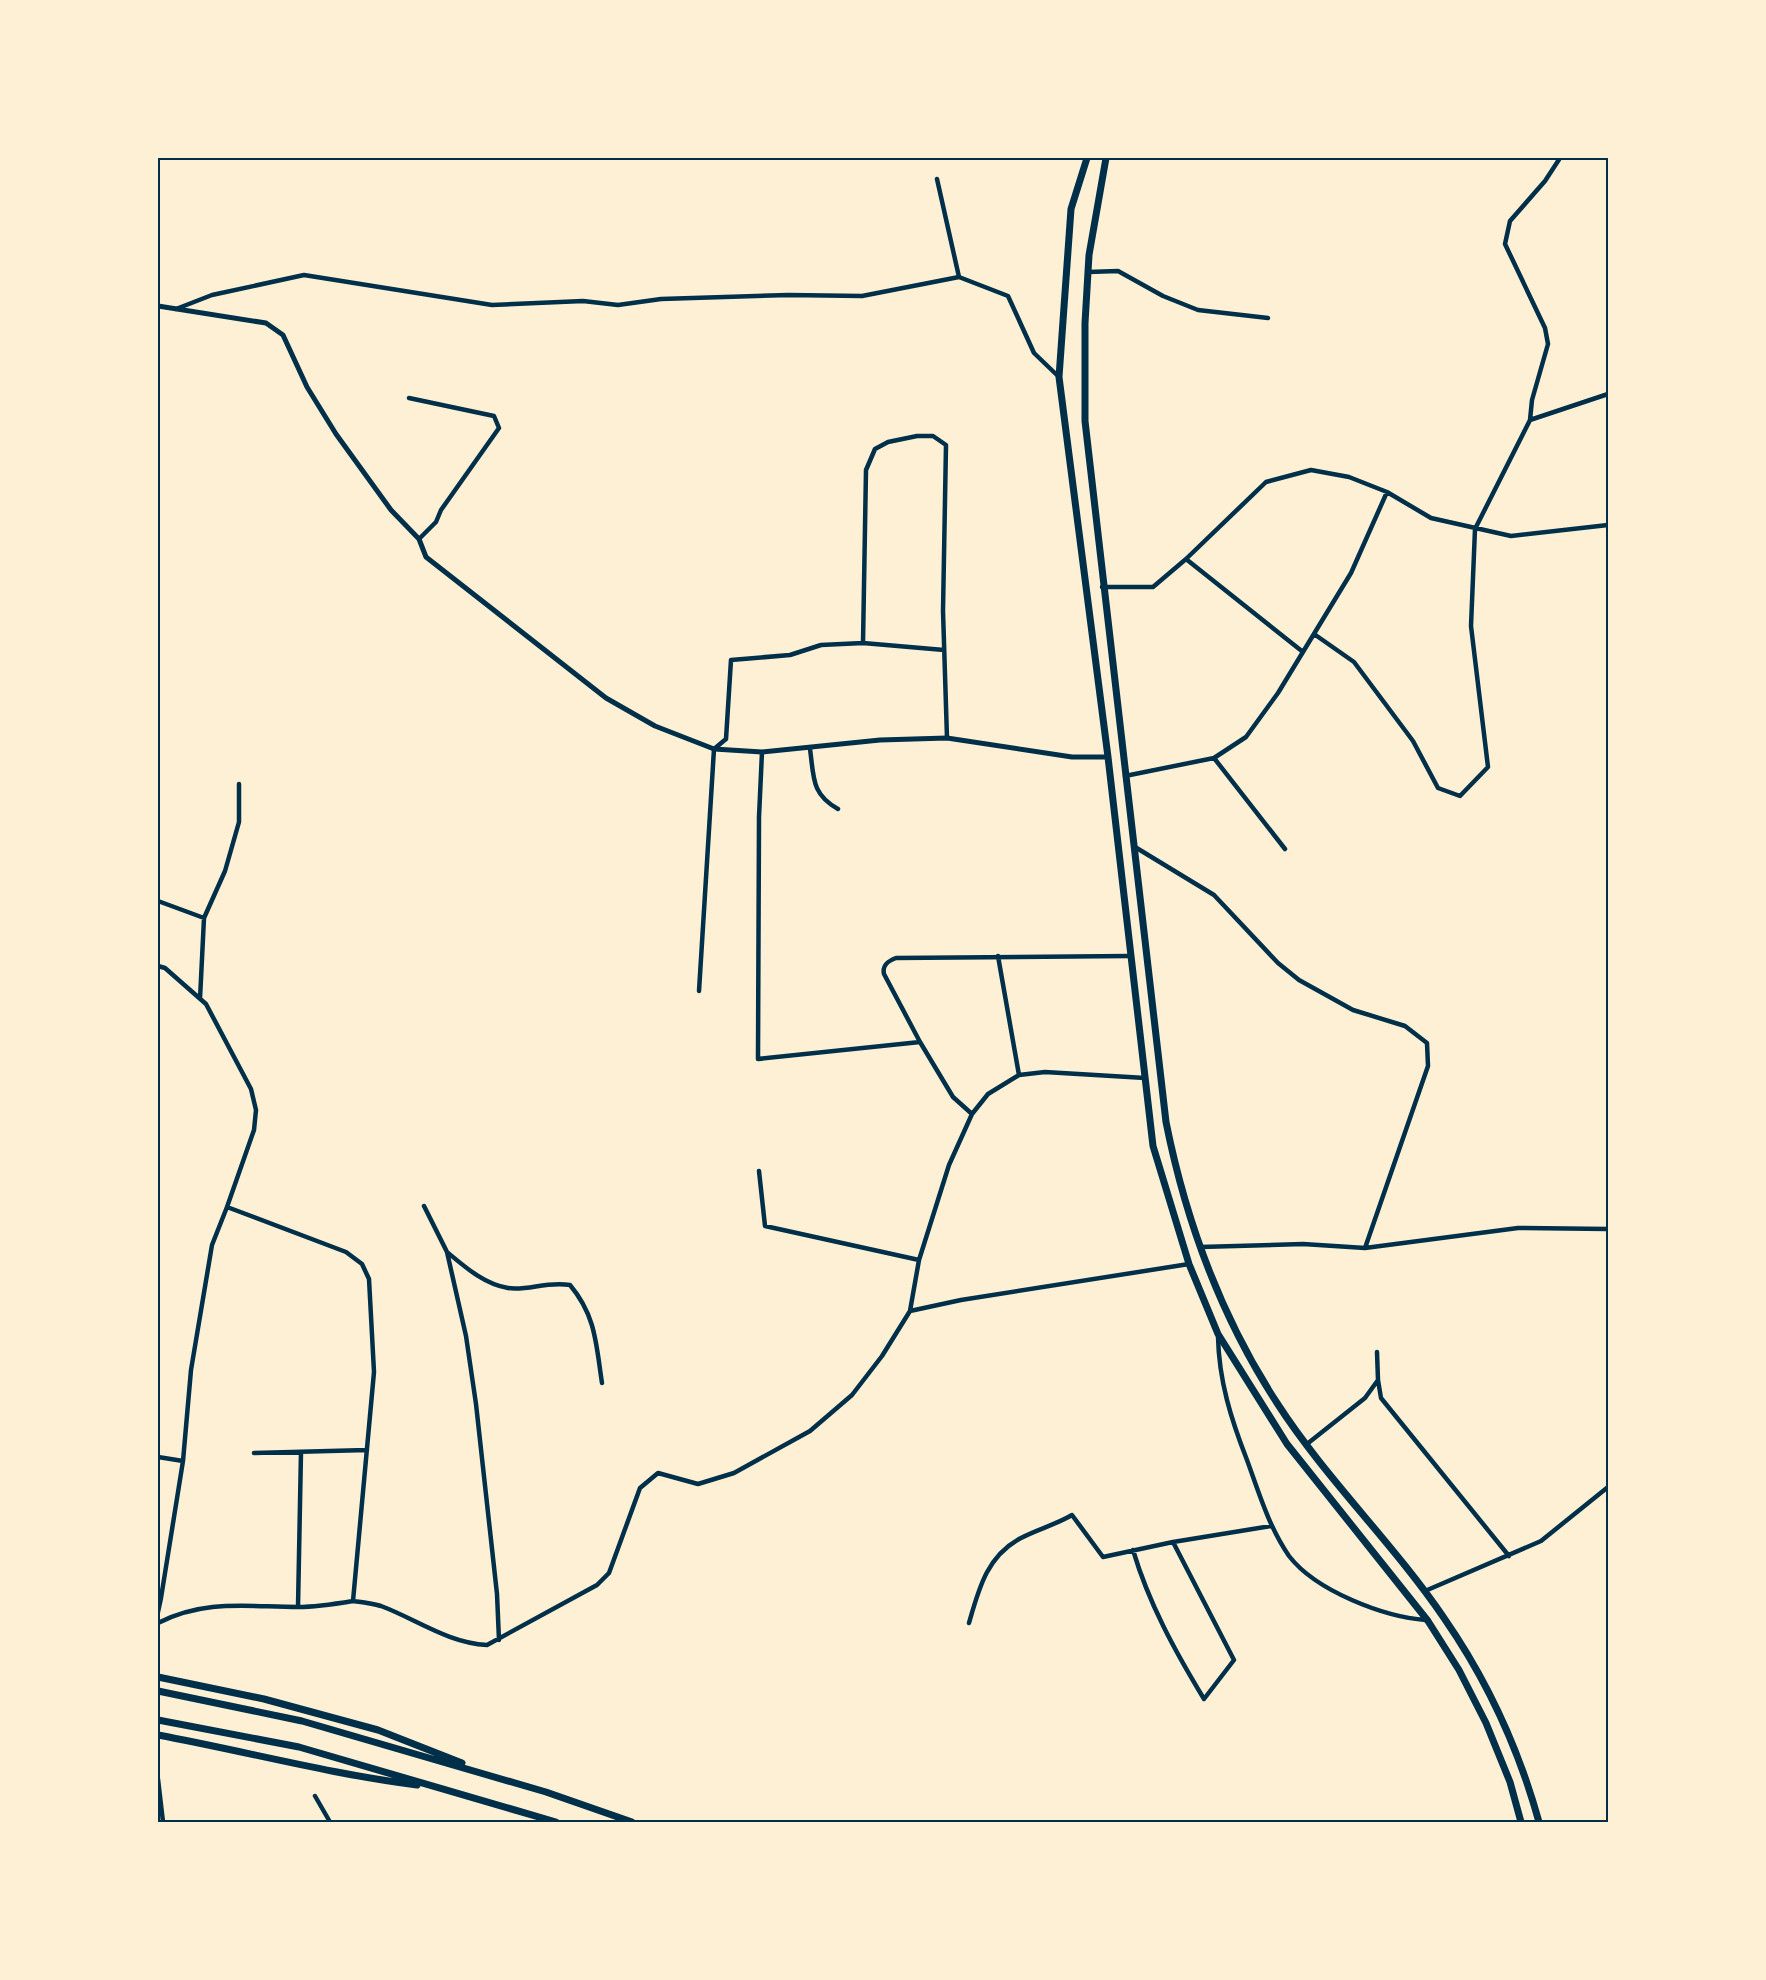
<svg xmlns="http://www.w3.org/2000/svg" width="1766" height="1980" viewBox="0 0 1766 1980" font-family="Poppins,sans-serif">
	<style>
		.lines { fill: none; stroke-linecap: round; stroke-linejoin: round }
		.minor { stroke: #003049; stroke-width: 4.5 }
		.tertiary { stroke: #003049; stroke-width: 5 }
		.trunk { stroke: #003049; stroke-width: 7 }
		.neatline { fill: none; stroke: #003049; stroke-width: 2 }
	</style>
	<rect width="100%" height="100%" fill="#fdf0d5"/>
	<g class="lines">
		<path class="minor" d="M937,179l22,98
			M1088,272l30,-1 45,25 35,14 70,8
			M176,309l36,-14 92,-20 188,30 91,-4 35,4 43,-6 127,-4 74,1 97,-19 49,19 26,57 25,24
			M409,398l85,18 5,12 -58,82 -5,12 -17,17
			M1530,420l78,-26
			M1186,559l117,93
			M1102,587h51l33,-28 80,-77 45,-12 38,7 38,15 44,26 80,18 97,-11
			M1314,634l40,28 59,79 25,47 22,8 28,-29 -17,-141 4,-97 55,-109 2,-20 16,-56 -3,-16 -40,-84 5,-23 35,-40 15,-23
			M863,643l3,-173 9,-21 13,-7 29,-6h16l13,9 -3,166 4,127
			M810,749c4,28 1,45 28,60
			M762,752l-3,65 -1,242 162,-17 33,55 19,17
			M1214,758l71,91
			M1125,776l89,-18 32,-21 32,-44 73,-120 36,-81
			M1135,847l79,48 64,68 21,17 54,30 52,16 22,17 1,23 -63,182
			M158,901l46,17
			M998,956l21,119
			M158,966l7,2 41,36 45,85 5,21 -2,20 -27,77 119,45 16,12 7,15 5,93 -21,229c-18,3 -37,6 -55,6 -51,0 -93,-8 -140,16
			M699,991l15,-242 12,-10 5,-79 59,-5 31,-10 42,-2 81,7
			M200,999l4,-81 21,-47 14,-49v-38
			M920,1042l-36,-68c-2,-9 4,-13 12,-16l233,-2
			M759,1171l6,55 154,34
			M424,1206l23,46 19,84 10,68 21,190 2,46
			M1200,1247l103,-3 62,4 153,-20 90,1
			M447,1252c18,15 37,32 61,36 20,3 38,-7 62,-3 26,31 26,59 32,98
			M910,1311l51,-11 228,-36
			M1218,1337c1,44 13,82 29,123 12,33 22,67 42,96 27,35 95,61 137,64
			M1378,1380l3,18 128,158
			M1307,1444l58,-46 13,-18 -1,-28
			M254,1453l113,-3
			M158,1457l25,4
			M1133,1550c16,54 42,101 71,149l30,-39 -61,-118
			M1425,1591l116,-50 67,-54
			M158,1598h3l-3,14
			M161,1598l22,-137 8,-91 21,-125 15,-38
			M353,1601c9,1 19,2 28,5 35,13 67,37 106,39l110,-60 12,-12 31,-85 18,-15 40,11 36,-11 76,-42 42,-36 30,-39 28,-45 9,-51 30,-95 23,-51 16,-20 31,-19 26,-3 100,6
			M298,1607l3,-155
			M969,1623c10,-35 18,-67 52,-85 17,-9 34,-13 51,-23l31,42 70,-15 98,-16
			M158,1779l5,43
			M315,1796l15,26"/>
		<path class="tertiary" d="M158,306l108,17 17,12 24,52 29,47 55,76 28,29 7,18 180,141 49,28 59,23 48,3 118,-12 67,-2 125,19h36"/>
		<path class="trunk" d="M1087,158l-16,51 -12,168 49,380 45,389 36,118 29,70 69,110 141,177 31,49 27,53 24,59 11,40
			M1106,158l-17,97 -4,68v98l81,701c20,100 55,195 111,281 49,76 116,140 167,215 43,62 75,132 95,204
			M158,1677l106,22 114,31 84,33
			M158,1691l144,30 244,71 86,30
			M158,1720l141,27 257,75
			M158,1735c86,16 172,39 259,50"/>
	</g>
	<rect width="1766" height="1980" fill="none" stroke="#fdf0d5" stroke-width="318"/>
	<rect x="159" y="159" width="1448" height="1662" class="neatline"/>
</svg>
